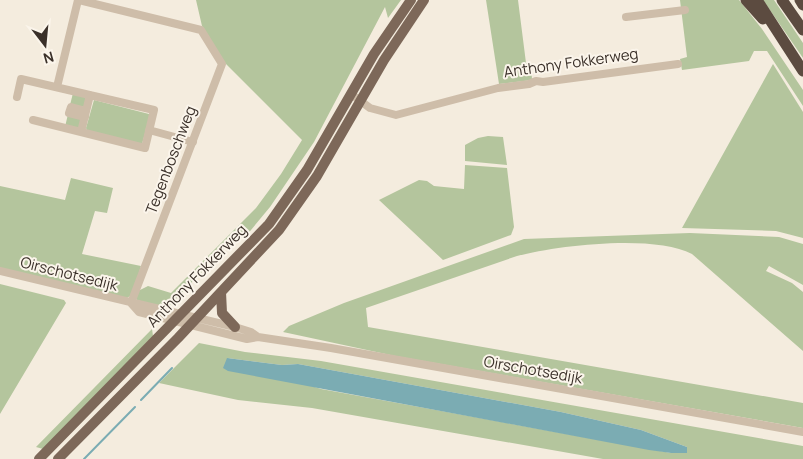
<svg xmlns="http://www.w3.org/2000/svg" width="803" height="459" viewBox="0 0 803 459" font-family="Manrope,sans-serif">
	<style>
		.green { fill: #b4c59d; fill-rule: evenodd }
		.water { fill: #7bacb3 }
		.lines { fill: none; stroke-linecap: round; stroke-linejoin: round }
		.stream { stroke: #7bacb3; stroke-width: 2 }
		.minor { stroke: #cebda9; stroke-width: 8 }
		.major { stroke: #7d6859; stroke-width: 10 }
		.highway { stroke: #5c4b40; stroke-width: 11 }
		.labels { text-anchor: middle; stroke-width: 4; stroke-linejoin: round; paint-order: stroke }
		.street-label { font-size: 15px; fill: #3a3029; stroke: #fbf5eb }
	</style>
	<rect width="100%" height="100%" fill="#f4ecde"/>
	<path class="green" d="M196,0h205l-13,18 -3,-11 -71,135 -44,65 -24,29 -17,8 -62,64 -26,-5 -5,-4v-7l12,-6 23,7 85,-85 25,-34 21,-34 -77,-77 -23,-37z
		M486,0h32l8,63h5l1,17 -33,4z
		M680,0h59l23,29 41,61v16l-36,-55h-13l-5,10 -67,9 -2,-11 7,-2z
		M763,0h11l29,43v15z
		M773,64l30,48v126l-27,-7 -94,-3z
		M73,93l11,3 2,3 -1,8 -15,-2z
		M94,100l55,14 1,2 -8,28 -55,-13 -1,-3z
		M68,114l12,3v10l-4,2 -11,-2z
		M488,136l15,1 4,28 -42,-4v-16l13,-7z
		M465,165l42,3 7,59 -3,8 -68,25 -64,-60 40,-20 8,1 7,5 30,3z
		M71,178l42,10 -6,25 -12,-2 -13,43 59,12 -9,29 -7,4 -125,-30v-83l65,14z
		M690,233l89,4 24,7v41l-34,-19 -3,5 26,12 11,9v59l-111,-97c-37,-20 -134,-9 -175,2l-151,52 2,19 435,76v25l-408,-72 -112,-24 6,-6 55,-23 180,-64z
		M0,284l64,16 2,3 -66,111z
		M152,329l1,7 -110,113 -7,-2z
		M199,343l46,9 76,9 482,85v13h-200l-291,-51 -74,-8 -79,-17zM227,358l55,7 16,-1 263,48 80,18 46,17 -16,6 -350,-64z"/>
	<path class="water" d="M227,358l55,7 16,-1 263,48 80,18 46,17v6h-16l-22,-3 -421,-79 -5,-3z"/>
	<g class="lines">
		<path class="stream" d="M141,400l31,-32
			M84,459l51,-52"/>
		<path class="minor" d="M79,0l122,30 21,34 -91,239
			M626,17l59,-7
			M57,87l21,-87
			M351,94l19,14 26,7 102,-27 31,-4 7,-3 7,1 135,-18
			M17,97l4,-18 133,31 -9,38 -112,-28
			M85,117l-16,-4 2,-6 15,4
			M149,130l44,12
			M81,132l9,-37
			M0,271l235,56 16,5 7,5
			M131,303l8,9 108,27 11,-2 73,11 472,84"/>
		<path class="major" d="M221,292l1,21 13,14
			M39,459l230,-235 38,-54 67,-116 37,-54
			M58,459l120,-121 101,-108 38,-54 67,-116 40,-60"/>
		<path class="highway" d="M746,0l17,19
			M757,0l46,71
			M782,0l21,30
			M800,0l3,5"/>
	</g>
	<g class="labels">
		<g class="street-label">
			<text transform="translate(571 63) rotate(-8)" y="5">Anthony Fokkerweg</text>
			<text transform="translate(171 160) rotate(-69)" y="5">Tegenboschweg</text>
			<text transform="translate(69 274) rotate(14)" y="5">Oirschotsedijk</text>
			<text transform="translate(197 276) rotate(-46)" y="5">Anthony Fokkerweg</text>
			<text transform="translate(533 370) rotate(10)" y="5">Oirschotsedijk</text>
		</g>
	</g>
	<g transform="translate(45 45) rotate(164)" stroke="#fbf5eb" stroke-width="4" paint-order="stroke">
	<path d="M0-4L9 19L0 12L-9 19Z" fill="#3a3029"/>
	<text y="-8" font-size="14" font-weight="bold" text-anchor="middle" fill="#3a3029">N</text>
	</g>
</svg>
